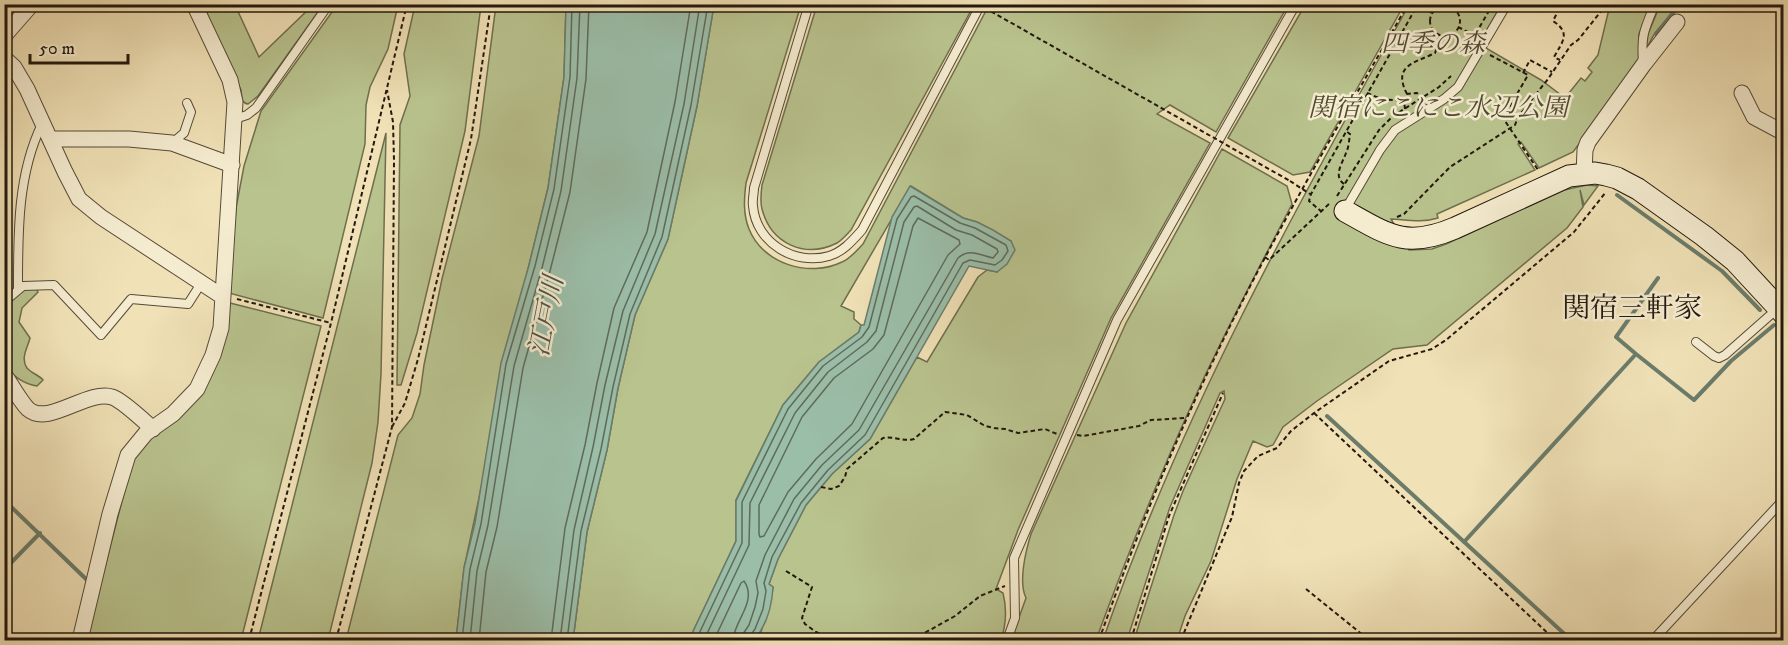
<svg xmlns="http://www.w3.org/2000/svg" width="1788" height="645" viewBox="0 0 1788 645" font-family="'IM FELL DW Pica','Noto Serif JP',serif">
	<style>
		.green { fill: #b9c38e; stroke: #6e6e4e; stroke-width: 1.5 }
		.water { fill: #9bbea9; stroke: #6b7c6b; stroke-width: 1.5 }
		.lines { fill: none; stroke-linecap: round; stroke-linejoin: round }
		.shore { stroke: #5f6b5b; stroke-width: 1.5 }
		.stream { stroke: #6b7c6b; stroke-width: 4 }
		.lane-casing { stroke: #564a37; stroke-width: 10 }
		.street-casing { stroke: #564a37; stroke-width: 17 }
		.secondary-casing { stroke: #23180d; stroke-width: 23 }
		.path { stroke: #23180d; stroke-width: 2; stroke-dasharray: 4.5 3; stroke-linecap: butt }
		.lane { stroke: #f5ecd0; stroke-width: 8 }
		.street { stroke: #f5ecd0; stroke-width: 15 }
		.secondary { stroke: #f5ecd0; stroke-width: 21 }
		.path-bridge { stroke: #23180d; stroke-width: 2; stroke-dasharray: 4.5 3; stroke-linecap: butt }
		.labels { text-anchor: middle; stroke-width: 5; stroke-linejoin: round; paint-order: stroke }
		.park-label { font-size: 26px; font-style: italic; fill: #504b34; stroke: #f5ecd0 }
		.water-label { font-size: 27px; font-style: italic; fill: #4d5244; stroke: #f5ecd0 }
		.quarter-label { font-size: 28px; fill: #23180d; stroke: #f5ecd0 }
	</style>
	<rect width="100%" height="100%" fill="#f0e1b6"/>
	<filter id="stains"><feTurbulence type="fractalNoise" baseFrequency=".00333" numOctaves="4"/><feColorMatrix values="0 0 0 0 .2 0 0 0 0 .09 0 0 0 0 .02 0 0 0 .5 -.17"/></filter>
	<radialGradient id="worn" r=".72"><stop offset=".6" stop-color="#630" stop-opacity="0"/><stop offset="1" stop-color="#630" stop-opacity=".3"/></radialGradient>
	<path class="green" d="M201,5h34l24,52 54,-52h10l-65,91 -10,8c-7,-1 -6,-7 -7,-14z
		M337,5h61l-10,44 -18,38 -4,18 -1,39 -42,174 -94,-25 7,-85 8,-42 17,-55z
		M415,5h66l-16,126 -48,202 -16,52h-4l3,-260 10,-29 -6,-42z
		M496,5h70l-2,72 -16,111 -19,77 -65,303 -8,72h-110l52,-205 14,-17 8,-24 4,-29 18,-86 37,-143z
		M714,5h87l-55,178c-2,16 -3,31 3,46 14,35 60,49 93,33 8,-3 15,-12 21,-18l126,-239h299l-72,127 -46,-27 -13,9 53,29 -99,175 -93,212 -22,59 7,4c4,16 3,32 -2,47h-247l7,-8 11,-38 1,-7 -4,-3 9,-25 28,-54 26,-31 38,-35 47,-82 10,5 51,-85 9,-7 10,2 14,-31 -34,-19 -14,-4 -52,-32 -70,120 13,6v7l7,6 -2,7 -40,30 -36,43 -47,95v41l-47,99h-116l14,-108 20,-82 11,-62 17,-73 33,-76 29,-133z
		M817,5h157l-123,225c-4,4 -9,10 -14,13 -32,16 -66,1 -75,-34 -2,-7 -1,-16 0,-24z
		M1305,5h99l-94,167 -17,3 -65,-37z
		M1409,5h92l-22,39 62,36 24,18 16,-20 4,3 7,-9 -4,-4 10,-13 10,-42 6,-8h37l-12,29v27l-6,11 -60,80 -34,16 -18,-26 -3,2 17,26 -98,44 1,4c-16,5 -30,2 -47,1l18,31 23,-1 14,-5 118,-54 23,-5 11,1 -14,19 -4,-15 3,17 -16,21 -140,117 -34,4 -76,52 -34,26 -10,18 -6,2 -14,-6 -16,38 -26,82 -26,55 -8,24h-43l40,-125 9,-24 42,-92 -1,-8 -4,2 -50,114 -43,133h-24c77,-223 191,-430 306,-635z
		M1660,5h19l-24,28 -9,16v-10z
		M386,133l-5,241 -3,48 -6,41 -44,177h-70z
		M1222,149l65,37 5,18c-34,66 -70,132 -100,200 -35,77 -67,157 -96,236h-85l15,-42c-8,-16 0,-48 5,-64l95,-211z
		M26,288h10l2,4 -16,16 -3,14 11,16c-2,9 -10,20 -3,30 4,5 12,7 16,12l-6,6c-13,-2 -25,-10 -32,-21l-1,-59z
		M230,303l91,23 -80,314h-155l44,-170 8,-20 66,-62 9,-15 8,-20z"/>
	<path class="water" d="M566,5h148l-17,101 -29,133 -33,76 -17,73 -11,62 -20,82 -14,108h-117l8,-72 11,-45 26,-160 28,-98 19,-77 16,-111z
		M910,186l53,32 14,4 16,8 18,11 4,9 -8,14 -10,8 -28,-6 -99,173 -38,35 -26,31 -28,54 -9,25 4,3c-1,19 -7,39 -19,53h-65l47,-99v-40l47,-96 36,-43 40,-30 2,-7h3l28,-108z"/>
	<g class="lines">
		<path class="shore" d="M918,218l41,22 1,4 -12,11 -96,169 -36,35 -28,33 -24,44 -4,1 -1,-3v-29l43,-88 32,-39 39,-29 11,-14 29,-109z
			M462,640l8,-71 11,-45 25,-160 29,-98 19,-77 16,-112 2,-73
			M470,640l7,-69 11,-46 26,-159 28,-98 19,-77 16,-113 3,-74
			M479,640l7,-68 11,-45 26,-159 27,-97 20,-79 16,-113 3,-75
			M551,640l14,-112 20,-83 12,-62 17,-75 33,-76 28,-130 16,-98
			M560,640l14,-110 19,-83 12,-62 18,-74 32,-77 29,-130 16,-100
			M567,640l14,-109 20,-82 12,-62 17,-73 32,-77 29,-132 17,-101
			M696,640l46,-97v-41l46,-93 35,-43 39,-29 7,-10 28,-108 14,-22 3,-1 46,27 15,5 31,17 2,6 -6,9 -7,5 -25,-5 -7,3 -98,172 -37,35 -27,33 -29,54 -8,26 2,8 -3,18 -8,20 -5,7v4
			M704,640l45,-95 1,-42 45,-90 33,-41 39,-30 9,-11 28,-109 10,-15 3,-1 39,24 16,5 25,14 1,3 -5,6c-13,-3 -24,-10 -35,0l-99,172 -37,35 -28,34 -29,56 -9,26 2,12 -3,14 -6,18 -6,9 -1,6
			M714,640l27,-57 3,-2c14,20 -10,40 -11,59"/>
		<path class="stream" d="M1656,34l24,-30
			M1617,195l105,76 38,39
			M1636,354l-20,-17 42,-59
			M1327,416l244,224
			M4,500l83,80
			M1464,542l172,-188 58,46 37,-39 43,-36
			M4,570l36,-37"/>
		<defs>
			<path id="lane" d="M809,4l-55,184c0,6 -2,12 -1,18 3,37 42,60 76,50 14,-4 24,-16 33,-26l119,-226
				M1643,63c-2,-28 1,-33 12,-59
				M235,119l12,-4 9,-7 73,-104
				M172,143l12,-10 7,-21 -4,-9
				M1345,210l35,-60 15,-20 49,-31 14,-12 49,-83
				M18,290c0,-55 -1,-115 24,-166
				M4,302l19,-16 31,-1 47,50 30,-36 57,5 14,-22
				M1696,342l18,14 5,2 6,-3 51,-45
				M1007,640l8,-22 -1,-60 103,-238 179,-316
				M1653,640l131,-141"/>
			<path id="street" d="M4,36l28,-32
				M4,58l10,9 13,22 38,83 14,27 22,18 122,80
				M1742,93l12,24 30,16
				M50,139h79l43,4 60,22
				M1584,173l1,-23 3,-8 56,-78 33,-42
				M4,374c7,10 16,27 24,35 20,18 60,-20 84,-12 10,3 32,24 41,32
				M80,640l30,-126 18,-59 18,-22 27,-19 24,-25 16,-34 8,-27 14,-226 -5,-22 -36,-76"/>
			<path id="secondary" d="M1345,211c43,24 61,38 110,17l114,-52 26,-3 11,2 11,3 21,11 66,47 31,25 49,53"/>
		</defs>
		<use href="#lane" class="lane-casing"/>
		<use href="#street" class="street-casing"/>
		<use href="#secondary" class="secondary-casing"/>
		<path class="path" d="M1416,4l16,9
			M1552,4l7,5 -6,12c18,12 10,20 1,36l6,3
			M1777,4l7,4
			M1430 21a15 15 0 1 1 30 0a15 15 0 1 1-30 0Z
			M1684,12l6,-8
			M1458,27l16,8
			M1472,40l21,-36
			M1490,55l38,20 -25,43 35,52
			M1523,73l7,-13 22,12
			M1367,93l14,6 23,2
			M1407,94c-15,-29 8,-31 28,-41l7,-18
			M1405,109l-1,-8 3,-7 10,-1 5,5
			M1290,181l20,13
			M1344,184c-11,-8 -2,-20 2,-31 3,-6 3,-13 4,-19l-4,-3
			M1337,196l42,-66 14,-14 46,-29 12,-11
			M1322,212l-13,-11 2,-7 107,-190
			M1397,217l7,-3 46,-47 65,-42 3,-8 30,-38 23,-34 7,-5 29,-36
			M1265,257l4,3 60,-56
			M237,299l94,24
			M1314,413l241,227
			M392,427l13,-24 13,-44 53,-220 20,-135
			M1077,435l6,1 56,-10 12,-6 35,-2
			M821,487l10,2 8,-3 6,-9 2,-8 36,-31c11,-2 21,4 31,1l31,-27 22,3 18,11 9,2 11,1 13,4 27,-4 12,5
			M786,571l26,16 -10,31 3,6 11,8 17,8
			M1306,589l63,51
			M249,640l82,-317 76,-319
			M336,640l56,-213 2,-267 -1,-38 -6,-32
			M912,640l43,-24 25,-20 25,-10
			M1099,640c40,-112 85,-223 139,-330 52,-104 112,-204 170,-306
			M1131,640l38,-124 54,-123
			M1181,640l51,-123 7,-34 5,-12 14,-15 19,-8 14,-17 23,-18 75,-52 43,-12 14,-9 128,-108 32,-40"/>
		<use href="#lane" class="lane"/>
		<use href="#street" class="street"/>
		<use href="#secondary" class="secondary"/>
		<path class="path-bridge" d="M978,4l312,177"/>
	</g>
	<g class="labels">
		<g class="park-label">
			<text x="1433" y="52">四季の森</text>
			<text x="1438" y="116">関宿にこにこ水辺公園</text>
		</g>
		<g class="water-label">
			<text transform="translate(546 316) rotate(-79)" y="9">江戸川</text>
		</g>
		<g class="quarter-label">
			<text x="1632" y="317">関宿三軒家</text>
		</g>
	</g>
	<rect width="1788" height="645" fill="none" stroke="#f0e1b6" stroke-width="24"/>
	<rect x="6" y="6" width="1776" height="633" fill="none" stroke="#23180d" stroke-width="3"/>
	<rect x="12" y="12" width="1764" height="621" fill="none" stroke="#23180d" stroke-width="1.5"/>
	<path d="M30 54v9h98v-9" fill="none" stroke="#23180d" stroke-width="3"/>
	<text x="39" y="54" font-size="18" fill="#23180d" stroke="#f5ecd0" stroke-width="4.5" paint-order="stroke">50 m</text>
	<rect width="100%" height="100%" filter="url(#stains)"/>
	<rect width="100%" height="100%" fill="url(#worn)"/>
</svg>
